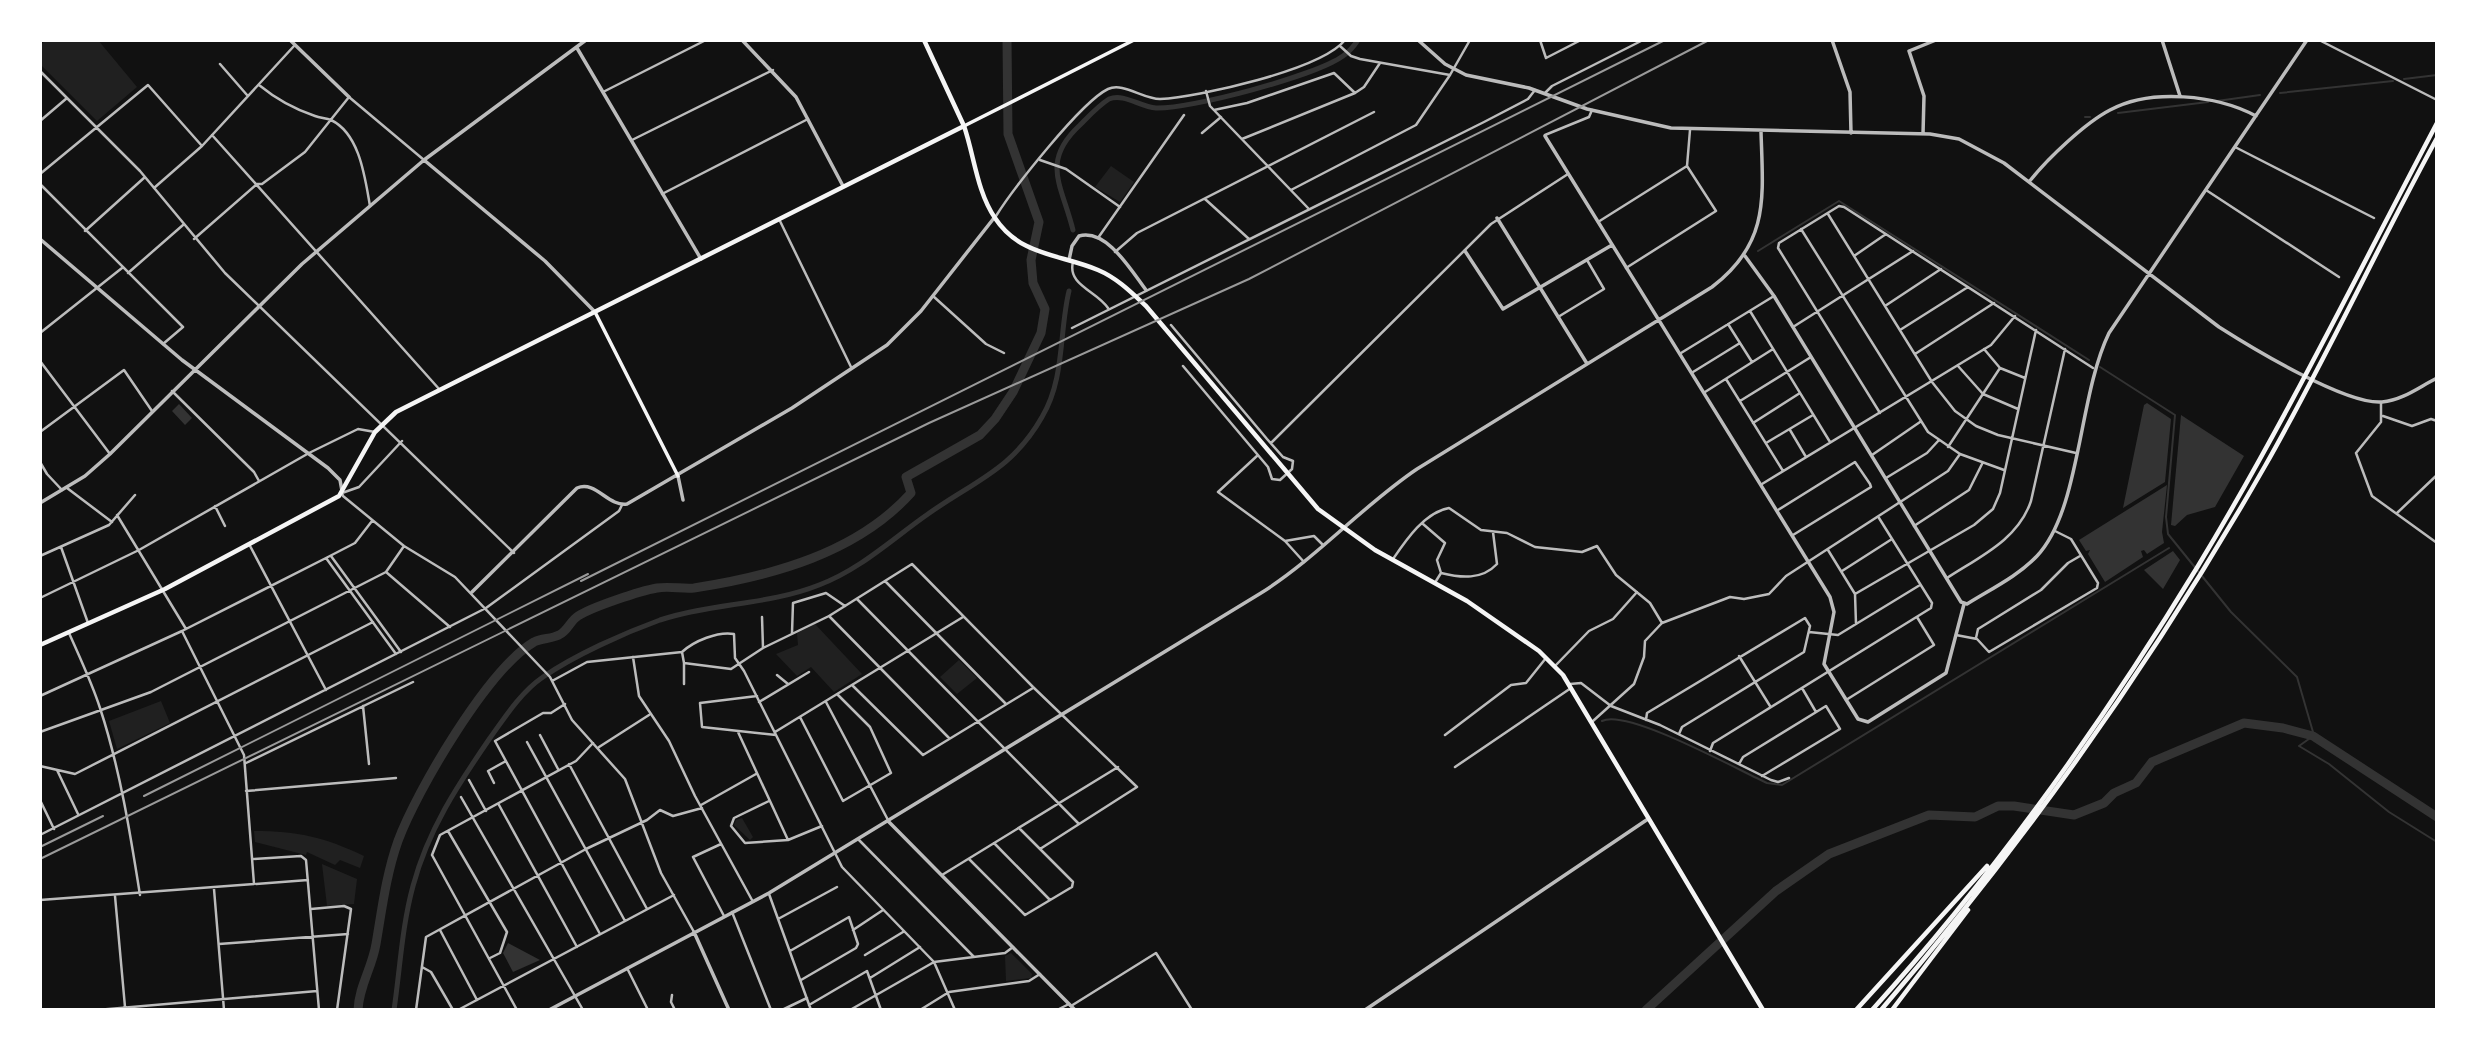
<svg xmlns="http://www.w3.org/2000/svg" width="2477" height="1050" viewBox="0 0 2477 1050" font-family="Cabin,sans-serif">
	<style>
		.green { fill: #202020 }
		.water { fill: #333 }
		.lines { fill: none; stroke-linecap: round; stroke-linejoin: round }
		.stream { stroke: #333; stroke-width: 2 }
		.canal { stroke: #333; stroke-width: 5 }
		.river { stroke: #333; stroke-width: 9 }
		.minor { stroke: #bcbcbc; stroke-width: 2.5 }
		.tertiary { stroke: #bcbcbc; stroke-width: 3.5 }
		.secondary { stroke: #f5f5f5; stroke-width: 3.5 }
		.primary { stroke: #f5f5f5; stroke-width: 4.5 }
		.trunk { stroke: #f5f5f5; stroke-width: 4.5 }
		.rail { stroke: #9a9a9a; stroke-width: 2 }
	</style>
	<rect width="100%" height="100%" fill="#111"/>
	<path class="green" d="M47,40h51l39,47 -40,34 -57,-57v-19z
		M1111,166l23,16 -14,20 -25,-15z
		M815,624l47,50 -28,18 -23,-25 -14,9 -21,-22 22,-9 -1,-12z
		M959,660l18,18 -20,16 -17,-17z
		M161,701l9,22 -53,26 -8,-28z
		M742,818l11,19 -3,3 -16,-15 2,-5z
		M254,831c44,0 70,6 110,25l-4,12 -20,-8 -5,5 -28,-13 -1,3 -51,-13z
		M322,864l35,15 -3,25 -27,2z
		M1011,953l21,21 -1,4 -25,3 -1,-25z"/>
	<path class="water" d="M2147,403l24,16 -6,63 -42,26 21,-103z
		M179,404l13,14 -7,7 -13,-14z
		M2181,415l63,41 -29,51 -28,8 -12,11 -4,-1z
		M2167,485l-5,47 2,11 -17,11 -3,-4 -3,1 2,6 -38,25 -17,-28 2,-4 -4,1 -7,-11z
		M2173,551l7,9 -17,29 -19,-19z
		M508,943l32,17 -27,12 -10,-19z"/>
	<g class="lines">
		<path class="stream" d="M2404,79l33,-4
			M2280,93l113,-12
			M2217,101l43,-6
			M2118,113l90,-11
			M2085,117h5
			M1758,251l81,-50 250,159
			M2100,367l75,48 -9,102 2,17 63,78 66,65 16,55v4l-14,10 30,18 60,48 48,30
			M1602,721c25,-13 136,49 165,62l15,2 387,-237"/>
		<path class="canal" d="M1073,230c-11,-45 -33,-68 7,-105 9,-9 18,-19 29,-26 15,-6 31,8 47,9 35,1 159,-32 187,-52 6,-4 11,-10 15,-16
			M394,1010c6,-41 8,-84 19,-124 15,-56 44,-100 77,-148 15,-21 31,-46 53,-61 32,-22 81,-44 117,-57 52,-17 109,-15 159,-35 42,-16 73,-46 109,-71 46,-33 84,-44 114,-97 23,-38 17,-85 27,-126"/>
		<path class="river" d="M358,1010c1,-24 14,-42 18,-66 6,-35 10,-69 22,-103 19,-51 90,-172 136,-199 8,-4 17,-3 25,-7 9,-4 11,-14 19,-19 14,-9 62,-25 79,-28 12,-2 25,1 37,0 78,-12 163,-35 217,-95l-5,-16 74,-42 15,-16 18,-27 28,-59 4,-24 -12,-26 -2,-23 8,-38 -31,-88 -1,-94
			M1646,1010l130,-119 53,-37 100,-39 46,2 23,-11h16l60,9 30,-12 10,-10 22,-10 16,-21 92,-39 39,5 30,8 124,81"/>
		<path class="minor" d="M1540,40l6,18 35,-18
			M2319,40l118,60
			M2435,40l2,1
			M1340,46l11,10 9,3 90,16 20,-35
			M220,64l27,31
			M40,71l100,100 85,102 289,280
			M259,85c17,14 35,24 56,31 5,2 11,2 16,4 29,14 34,58 39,86
			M1206,91l4,15 98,102
			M603,92l103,-52
			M1545,93l7,-7 91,-46
			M1214,110l33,-7 87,-30 21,20 9,-6 16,-24
			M40,121l27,-23
			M1202,133l19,-16
			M212,135l228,255
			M1545,135l44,-18 3,-7
			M1242,139l113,-46
			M632,140l141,-70
			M2235,147l139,71
			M1040,160l26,9 54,38
			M40,174l108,-89 54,61
			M40,184l143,143 -20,17
			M154,188l48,-42 92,-100
			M1291,190l125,-65 34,-50
			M2206,190l133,87
			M662,194l146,-75
			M1205,199l44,40
			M1828,214l104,168 23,29 21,15 22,9 78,18
			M996,216c17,-27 85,-114 112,-127 15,-7 35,10 52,10 38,-2 161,-29 185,-59
			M779,219l72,148
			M1598,222l89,-56
			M1801,229l127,203 32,22 44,16
			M85,231l60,-54
			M1098,238l86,-123
			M194,239l63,-55h5l43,-32 44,-55 75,63
			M1115,252l22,-19 237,-121
			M1854,256l32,-22
			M1073,262c-6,23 24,29 35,46
			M1626,268l90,-57 -29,-45 3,-36
			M128,273l55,-48
			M933,296l53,48 18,9
			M1885,306l56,-37
			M1750,311l80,131
			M1558,317l46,-28 -17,-29
			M1728,324l24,38
			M1171,325l96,114 16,18 10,4 -1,8 -12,11 -8,-1 -4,-12 -85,-101
			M1793,327l120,-76
			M1072,328l412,-206 44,-23 7,-9
			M1900,330l68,-43
			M40,333l82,-65
			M1984,349l16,19 25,10
			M1681,353l93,-57
			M1915,354l79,-51
			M40,361l70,93
			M1958,366l25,28 35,15
			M1693,372l47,-29
			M1726,379l57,92
			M172,391l82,81 5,9
			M1705,392l68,-43
			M1740,401l71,-44
			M2381,403v19l-25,31 16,43 65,47
			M1880,413l-102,-165 1,-5 60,-37 5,1 249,161
			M2383,416l29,10 19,-7 6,2
			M1753,423l47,-30
			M1790,430l16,27
			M40,432l84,-62 28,41
			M402,441l-43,46 -17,6 1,3 61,50 51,31 95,100 22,43 53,59 36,94 33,59
			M1271,443l220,-219 77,-50
			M1766,443l47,-28
			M1948,447l52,-79
			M1258,455l-40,37 67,49 29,-5 9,9
			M1872,455l48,-33
			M40,462l7,12 15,16
			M1886,478l41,-25 12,-13
			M1762,484l229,-139 24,-29
			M67,488l45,34
			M215,506l10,20
			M1778,510l77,-48 15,22 1,3 -78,48
			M2397,513l40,-38
			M117,515l69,114
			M1423,524l22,19 -8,17 4,13 -5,8
			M1914,526l55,-36 13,-26
			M1285,541l19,21
			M249,544l77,146
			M61,547l27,76
			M1828,550l27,44 1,30
			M40,556l69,-31 26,-30
			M331,556l70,96
			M326,558l70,96
			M1393,559c13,-19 32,-47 56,-51l32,22 26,3 28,14 47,5 15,-6 19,29 34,28 12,20
			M1842,571l50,-32
			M386,572l64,55
			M1441,573c20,5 41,7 56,-9l-4,-32
			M1947,578c32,-21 71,-38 84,-77l34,-152
			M885,581l121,123
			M1855,594l119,-69 19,-16 7,-16 36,-163
			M40,598l99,-48 170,-97 49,-24 17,3
			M857,599l221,224
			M829,616l120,122
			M762,617l1,31
			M1809,632l29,3 82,-50
			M69,633c11,25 23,50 31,75 20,61 30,124 40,187
			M792,633l1,-30 33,-10 19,13
			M1956,635l21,4 12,13 108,-64 1,-5 -27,-44 -16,-8
			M1976,638l2,-9 63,-39 27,-27 12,-7
			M682,652c12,-11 36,-21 52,-18l1,24 9,13 98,196 92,95 21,48
			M1739,656l31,50
			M633,657l6,39 30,45 26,55 57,104
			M684,663v21
			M1555,666l34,-35 24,-12 24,-27
			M777,675l11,9
			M552,681l35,-19 95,-10 2,11 47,6 32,-21 66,-32 83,-52 121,123 104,100 -97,62
			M1570,684l11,-1 30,23 49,19 111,55 7,2 11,-4
			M853,686l70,69 110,-67
			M1802,688l14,24
			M40,696l142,-65 144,-73 29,-15 17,-22
			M757,696l-57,7 2,24 74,8
			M1846,700l88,-55 -17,-28
			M759,702l50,-30
			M826,702l62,118
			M565,704l-14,9h-8l-48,28 105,193
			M363,706l6,58
			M800,717l43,84 48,-28 -21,-46 -32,-32
			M1646,720l1,-7 158,-95 5,8 -6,26 -122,75 -3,7
			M1593,721l41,-37 10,-27 1,-16 17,-18 68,-26 14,2 25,-5 17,-18 162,-105 12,-17
			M40,732l111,-40 186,-95 49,-25 18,-26
			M738,732l50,108 34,-14
			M775,732l188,-115
			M540,735l18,34
			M1445,735l66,-50 15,-2 20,-25
			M527,742l98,179
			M599,747l50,-32
			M1710,751l3,-8 218,-135 1,-5 -53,-85
			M246,763l167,-81
			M569,764l78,145
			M1739,764l4,-7 83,-51 14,23 -78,47
			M40,766l35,8 298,-152
			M1455,767l116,-79
			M57,770l21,44
			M469,780l17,31
			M494,783l-6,-12 18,-10
			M246,791l150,-13
			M461,797l122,213
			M40,800l14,29
			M769,801l-35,17 -3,8 14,17 43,-3
			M499,805l78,142
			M701,805l55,-31
			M448,831l59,101 -7,21 -10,5
			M40,835l446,-227 133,-97 3,-6
			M859,840l115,117
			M994,843l56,57
			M721,844l-28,13 31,59
			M253,859l48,-3 5,4 13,150
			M969,859l56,56 47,-28 1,-5 -54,-54
			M942,875l176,-108
			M256,884l52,-4
			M214,889l10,121
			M769,894l42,116
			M115,896l10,111
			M40,900l214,-16 -10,-129 -62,-124
			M311,909l33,-3 7,3 -14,101
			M732,912l39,98
			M778,919l59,-32
			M440,930l37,70
			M853,930l30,-20
			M219,944l129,-10
			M790,951l59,-34 9,27 -2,4 -55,32
			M865,955l38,-23
			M422,967l9,5 22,38
			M627,968l21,42
			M870,978l50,-31
			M672,995l-1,7 4,8
			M809,1005l58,-34 14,39
			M1071,1006l85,-53 36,57
			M97,1010l220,-19
			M416,1010l10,-73 160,-88 61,-29 13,-10 13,6 29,-8
			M458,1010l216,-115
			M517,1010l-85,-155 8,-20 136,-74 17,-18
			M656,1010h2
			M782,1010l25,-12
			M850,1010l84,-48 71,-9 8,-6
			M920,1010l29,-18 80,-11 11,-7
			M1057,1010l12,-6"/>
		<path class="tertiary" d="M290,40l59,57
			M742,40l54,57 47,89
			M1418,40l27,24 21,11 63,13 58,21 84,19 259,6 29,5 45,24 215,164c33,21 127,78 163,75 21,-2 37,-15 55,-24
			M1832,40l18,52 1,41
			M2162,40l18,56
			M577,48l124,211
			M1923,134l1,-38 -15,-45 27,-11
			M1545,136l285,461 4,15 -10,52 34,55 10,3 78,-49 18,-69
			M424,160l121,101 50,51
			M2029,182c18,-23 56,-59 81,-72 41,-22 107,-15 146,6
			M1497,218l89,144
			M40,239l142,121 146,108 12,12 2,11
			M1465,251l38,58 109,-64
			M1745,256l29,40 187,306 6,2c24,-15 51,-28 70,-48 44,-47 41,-159 72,-223l198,-293
			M1069,260l3,-14 7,-10c28,-8 53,36 67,54
			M678,476l5,24
			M40,503l45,-27 25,-22 192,-190 122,-104 162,-120
			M472,592l105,-104c19,-8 31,19 50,16l165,-96 95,-63 34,-34 73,-93
			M888,821l187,189
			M694,932l35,78
			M549,1010l220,-117 492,-300c57,-36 101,-87 156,-124l295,-182c58,-44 51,-90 49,-155
			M1365,1010l283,-191"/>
		<path class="secondary" d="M964,126l170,-86
			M595,312l83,164"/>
		<path class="primary" d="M964,126c10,29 13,66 31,92 25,38 65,36 103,52 19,8 33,22 48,36l172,203 57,41 92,51 72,50 24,24 200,335"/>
		<path class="trunk" d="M40,645l125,-56 174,-93 36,-64 21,-20 568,-286 -40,-86
			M1856,1010l131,-144
			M1872,1010c123,-136 231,-288 326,-444 87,-144 161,-295 239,-443
			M1881,1010c145,-169 273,-350 384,-544 61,-107 113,-220 172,-328
			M1892,1010l76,-100"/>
		<path class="rail" d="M581,581l1084,-541
			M144,796l444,-222
			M40,847l63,-31
			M40,859l889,-436 320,-144 460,-239"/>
	</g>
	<rect width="2477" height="1050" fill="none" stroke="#ffffff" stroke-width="84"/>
</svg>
